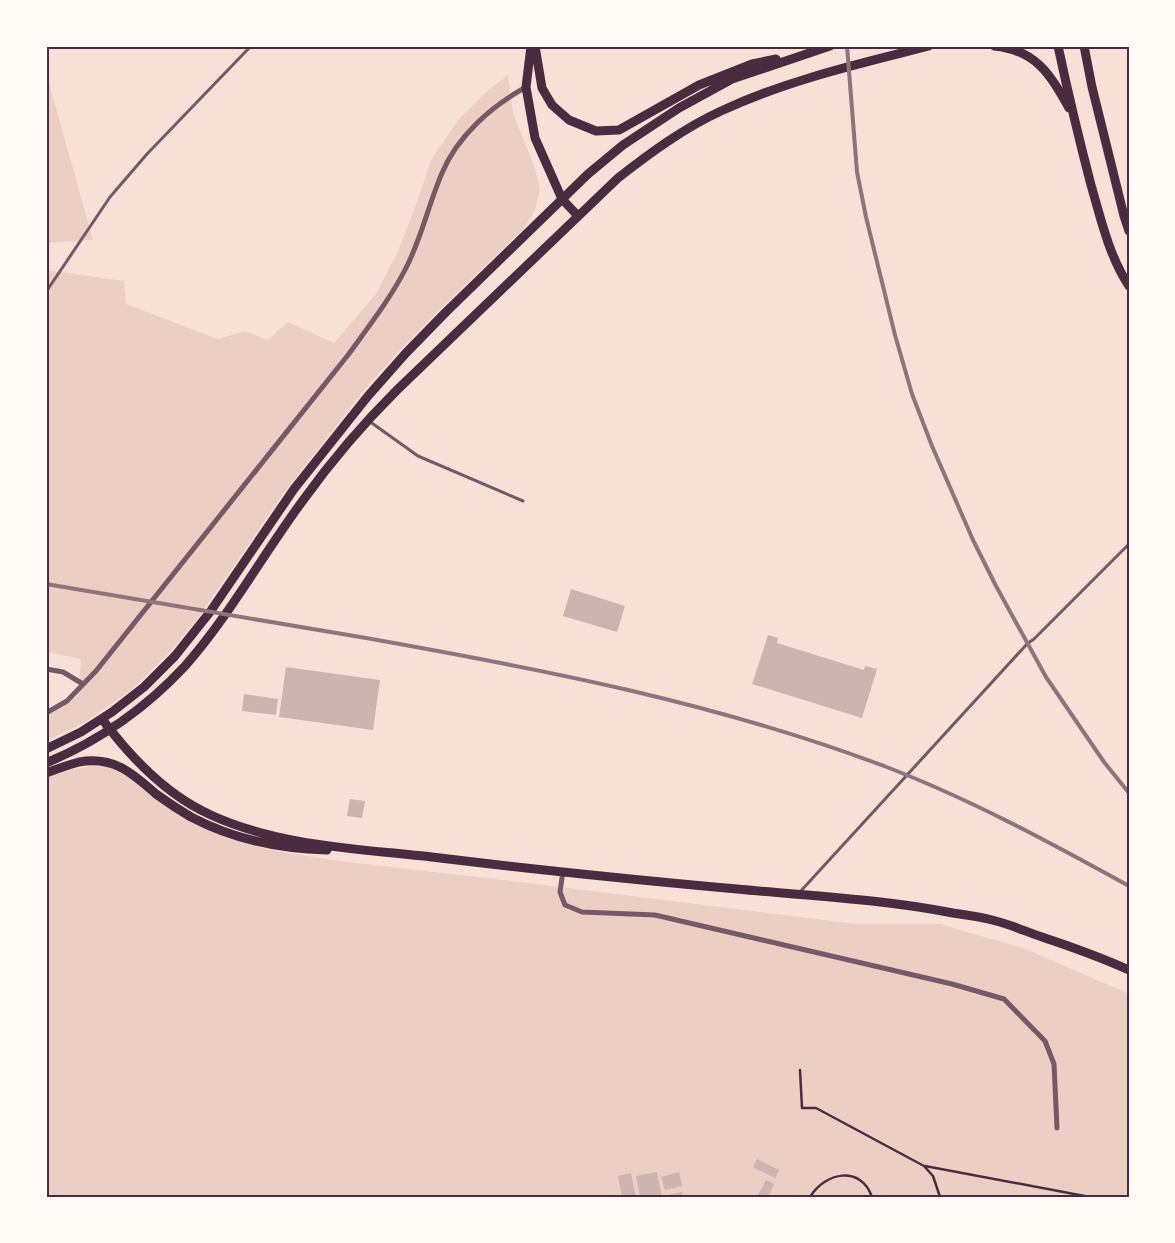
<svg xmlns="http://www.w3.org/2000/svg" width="1175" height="1243" viewBox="0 0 1175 1243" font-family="Helvetica,sans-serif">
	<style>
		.green { fill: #ebcfc5 }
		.building { fill: #ccb4b1 }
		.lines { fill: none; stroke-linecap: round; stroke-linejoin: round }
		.path { stroke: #4a2c40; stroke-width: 2.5 }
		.service { stroke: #755966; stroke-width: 3 }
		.minor { stroke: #755966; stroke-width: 5 }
		.secondary { stroke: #4a2c40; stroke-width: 9 }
		.rail { stroke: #8f747c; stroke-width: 4 }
		.neatline { fill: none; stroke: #4a2c40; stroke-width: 2 }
	</style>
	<rect width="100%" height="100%" fill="#f7e1d7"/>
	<path class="green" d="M46,72l47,168 -47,3z
		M508,75l5,38 22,55 5,21 -5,21 -10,17 -112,109 -44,48 -86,110 -85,124 -30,36 -37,36 -47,33 -38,18v-26l32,-19 3,-37 -35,-7v-382l78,11 2,23 92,35 27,-8 23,9 20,-18 46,21 42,-49 22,-43 18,-46 16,-47 27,-39 26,-26z
		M90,766h11l12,2 128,73 25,8 73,12 181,21 336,42h84l86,25 103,45v203h-1083v-419l21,-7z"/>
	<path class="building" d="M571,589l54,17 -8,26 -54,-16z
		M768,635l10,3 -1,5 87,27 1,-4 12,3 -15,49 -110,-34z
		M286,667l94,13 -7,50 -94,-13z
		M244,694l34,5 -2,16 -34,-4z
		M350,799l15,2 -3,17 -15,-2z
		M757,1159l22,11 -4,8 -22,-11z
		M657,1172l5,25h-22l-4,-21z
		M679,1172l3,14 -17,4 -4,-13z
		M631,1173l5,24h-14l-4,-21z
		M766,1180l8,4 -6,13h-11z
		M682,1192v5h-18v-1z"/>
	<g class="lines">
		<path class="path" d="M800,1070l2,38h14l108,58 9,10 7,21
			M925,1166l165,31
			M810,1197c15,-25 51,-32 62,0"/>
		<path class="service" d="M46,292l64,-95 37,-43 104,-108
			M369,421l49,35 105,45
			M799,893l228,-249 7,-5 95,-95"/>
		<path class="minor" d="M46,669l17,3 20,12
			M46,713l21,-12 29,-30 252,-316c21,-29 43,-57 59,-89 15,-30 22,-63 35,-93 16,-38 50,-67 84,-86
			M563,871l-3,21 5,13 17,7 73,3 297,69 52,15 41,42 9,23 3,64"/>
		<path class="secondary" d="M531,46l-5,41 9,51 27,61 16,17
			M535,46l7,42 10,17 17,15 27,11 23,-1 80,-45 53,-21 24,-5
			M994,46c42,4 56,28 75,62
			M1058,46c10,47 21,93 33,139 10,34 18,71 38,101
			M1084,46l8,41 32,129 5,15
			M102,719c29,39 64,76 109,96 69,32 154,34 229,43 99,12 198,22 297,31 73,7 145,10 216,24 15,2 29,4 43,8 16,4 31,11 46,16 30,10 58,20 87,33
			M46,749l35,-17 31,-20 32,-25 31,-31 35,-44 84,-123 74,-93 38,-43 40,-41 142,-138 35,-29 56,-37 53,-29 98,-33
			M46,763c53,-22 100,-55 139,-97 45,-51 78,-112 119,-167 28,-39 59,-75 93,-109l221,-212c32,-25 66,-50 103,-67 67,-31 137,-47 208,-65
			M46,773c11,-4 22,-8 33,-11 35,-6 53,11 77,32 11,8 23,16 35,23 42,22 89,32 136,33"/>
		<path class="rail" d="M847,46l10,126 9,45 29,118 17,59 20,52 41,94 23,46 50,91 58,85 25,31
			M46,584c107,18 213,36 320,54 175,31 351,65 518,128 86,33 165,76 245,120"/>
	</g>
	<rect width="1175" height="1243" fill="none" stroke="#fffaf5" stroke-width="95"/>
	<rect x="48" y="48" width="1080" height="1148" class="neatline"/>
</svg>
